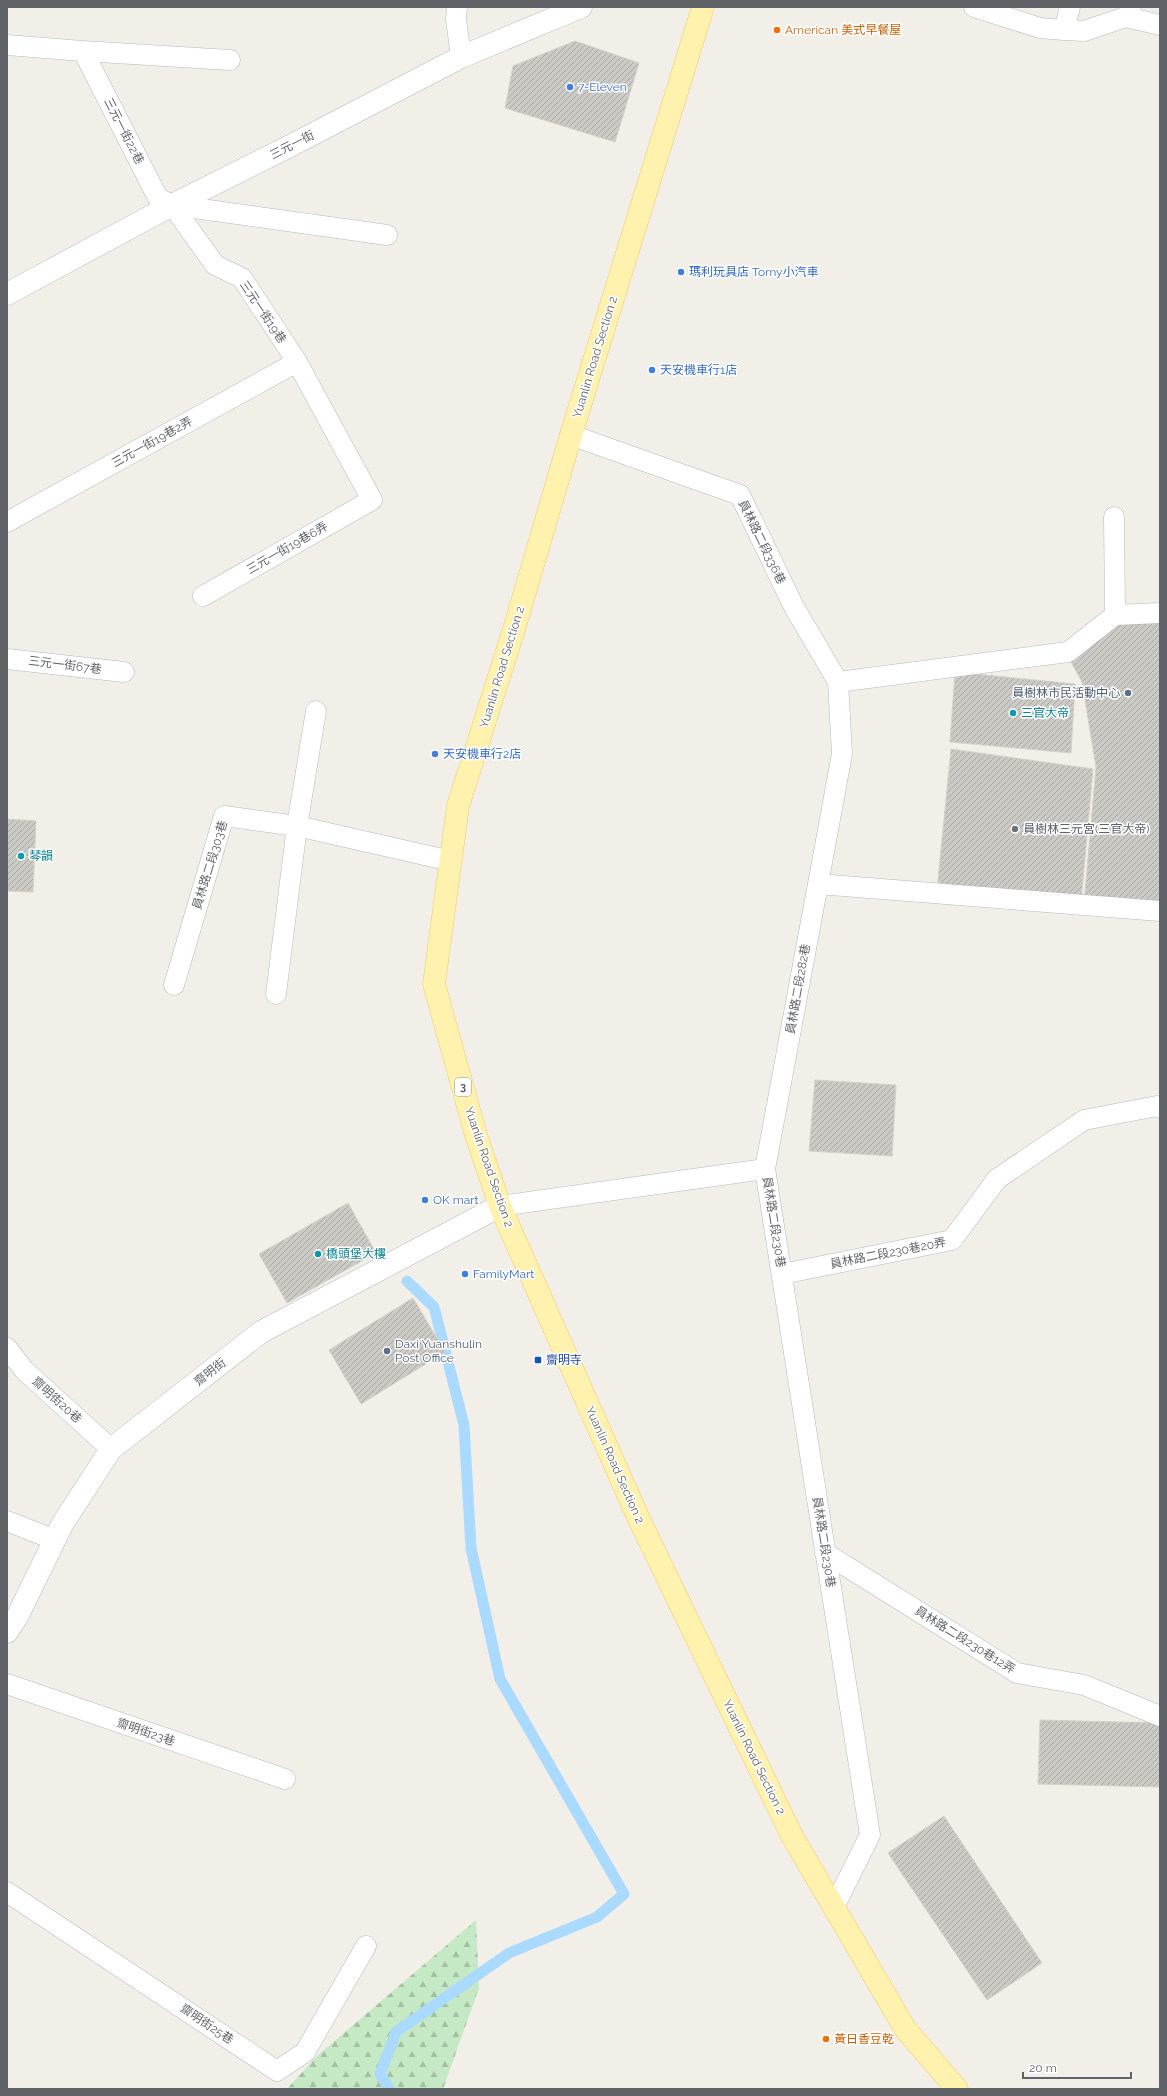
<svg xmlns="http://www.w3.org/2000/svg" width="1167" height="2096" viewBox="0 0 1167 2096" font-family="Raleway,'Noto Sans TC',sans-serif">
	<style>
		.forest { fill: url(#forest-firs) }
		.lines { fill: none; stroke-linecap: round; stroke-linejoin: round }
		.stream { stroke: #aadaff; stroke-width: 11 }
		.building { fill: url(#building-hatch); stroke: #d6d1c6 }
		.service-casing { stroke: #b5b8bc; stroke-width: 21 }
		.minor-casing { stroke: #b5b8bc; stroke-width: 23 }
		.tertiary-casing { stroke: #b5b8bc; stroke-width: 23 }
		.primary-casing { stroke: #f2c960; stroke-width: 23 }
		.service { stroke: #fff; stroke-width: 20 }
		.minor { stroke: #fff; stroke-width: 22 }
		.tertiary { stroke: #fff; stroke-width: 22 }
		.primary { stroke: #fff2af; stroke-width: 22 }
		.food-dot { fill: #e8710a; stroke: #fff; stroke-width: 1.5 }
		.shop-dot { fill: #3f7fe0; stroke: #fff; stroke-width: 1.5 }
		.service-dot { fill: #5c6f8a; stroke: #fff; stroke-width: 1.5 }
		.culture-dot { fill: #0f9aa8; stroke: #fff; stroke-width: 1.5 }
		.worship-dot { fill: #6b7280; stroke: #fff; stroke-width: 1.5 }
		.transit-dot { fill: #1a4fb4; stroke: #fff; stroke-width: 1.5 }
		.labels { text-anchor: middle; stroke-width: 3; stroke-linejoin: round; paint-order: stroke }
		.shield { fill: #fff; stroke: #8f9295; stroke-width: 1 }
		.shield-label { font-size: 11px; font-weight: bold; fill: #5f6368 }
		.food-label { font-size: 12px; fill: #c56008; stroke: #fff; text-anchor: start }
		.shop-label { font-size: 12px; fill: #366cbe; stroke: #fff; text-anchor: start }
		.street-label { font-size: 12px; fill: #5f6368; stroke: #fff }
		.service-label { font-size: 12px; fill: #4e5e75; stroke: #fff; text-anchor: end }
		.culture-label { font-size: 12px; fill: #0d838f; stroke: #fff; text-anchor: start }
		.worship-label { font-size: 12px; fill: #5b616d; stroke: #fff; text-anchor: start }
		.transit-label { font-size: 12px; fill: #164399; stroke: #fff; text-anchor: start }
	</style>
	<defs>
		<pattern id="forest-firs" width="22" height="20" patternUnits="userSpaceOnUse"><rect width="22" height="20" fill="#c5e8c5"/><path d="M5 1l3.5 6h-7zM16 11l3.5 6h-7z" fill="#a3c0a4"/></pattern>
		<pattern id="building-hatch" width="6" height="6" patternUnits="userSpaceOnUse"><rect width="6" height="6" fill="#cccac5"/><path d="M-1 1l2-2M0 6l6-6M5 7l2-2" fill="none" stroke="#a9a8a4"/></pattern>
	</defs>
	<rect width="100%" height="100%" fill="#f1efe8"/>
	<path class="forest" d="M476,1920l3,68 -36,101h-156l30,-33z"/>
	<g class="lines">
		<path class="stream" d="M389,2089l-9,-15 16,-42 113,-79 88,-36 27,-23 -124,-215 -29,-131 -7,-123 -30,-118 -27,-26"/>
	</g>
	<path class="building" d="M575,41l64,22 -24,79 -110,-34 8,-42z
		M1160,622v282h-76l12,-137 -14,-85 -11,-20 45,-37z
		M955,672l120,12 -4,69 -121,-11z
		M951,749l142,20 -12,133 -144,-12z
		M7,819l29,2 -3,71 -26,-1z
		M815,1080l81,5 -4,71 -83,-5z
		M348,1203l28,50 -89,50 -28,-49z
		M413,1298l32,54 -84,52 -32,-54z
		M1040,1720l120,3v64l-122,-3z
		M944,1816l98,147 -55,37 -99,-147z"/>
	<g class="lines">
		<defs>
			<path id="service" d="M457,7l-1,12 5,38
				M974,7l66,21 24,2 20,1 42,-14 5,-10
				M1126,17l34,8
				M1064,30l6,-23
				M7,45l76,6 75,147 14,7 215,30
				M83,51l147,9
				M172,205l43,60 27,13 55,84 75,138 -169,96
				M571,435l169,60 54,112 44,75 4,72 -24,130
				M1114,517l1,98
				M7,522l290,-160
				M7,659l117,13
				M838,682l230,-30 47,-37 45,-2
				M174,985l50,-169 73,10 154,35
				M276,994l21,-168 19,-115
				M765,1169l105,666 -36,72
				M500,1206l265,-37 53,-285 342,27
				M782,1274l170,-34 45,-61 87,-59 73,-14 3,2
				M7,1348l17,22 87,79
				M7,1521l48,19
				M825,1553l192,120 67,12 76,31
				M7,1684l278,95
				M7,1892l270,179 28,-19 61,-106"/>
			<path id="minor" d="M7,1632l10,-15 46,-94 48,-74 150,-117 239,-126"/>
			<path id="tertiary" d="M7,294l165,-89 118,-59 171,-89 120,-50"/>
			<path id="primary" d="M703,7l-132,428 -56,191 -57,180 -24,178 42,151 24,71 138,311 154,319 114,194 51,59"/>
		</defs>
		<use href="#service" class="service-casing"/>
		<use href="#minor" class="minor-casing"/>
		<use href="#tertiary" class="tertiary-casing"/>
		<use href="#primary" class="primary-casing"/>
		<use href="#service" class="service"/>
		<use href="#minor" class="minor"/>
		<use href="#tertiary" class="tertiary"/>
		<use href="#primary" class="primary"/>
	</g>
	<g class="food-dot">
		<circle cx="777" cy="30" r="4"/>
		<circle cx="826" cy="2039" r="4"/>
	</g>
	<g class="shop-dot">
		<circle cx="570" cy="87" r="4"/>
		<circle cx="681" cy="272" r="4"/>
		<circle cx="652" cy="370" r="4"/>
		<circle cx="435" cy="754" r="4"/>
		<circle cx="425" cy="1200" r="4"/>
		<circle cx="465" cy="1274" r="4"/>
	</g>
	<g class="service-dot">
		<circle cx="1128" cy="693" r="4"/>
		<circle cx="387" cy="1351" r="4"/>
	</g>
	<g class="culture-dot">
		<circle cx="1013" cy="713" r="4"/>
		<circle cx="21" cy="856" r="4"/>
		<circle cx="318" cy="1254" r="4"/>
	</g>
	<circle class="worship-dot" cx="1015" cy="829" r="4"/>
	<rect class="transit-dot" x="534" y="1356" width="8" height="8" rx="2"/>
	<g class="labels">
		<rect class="shield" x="455" y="1078" width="16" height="18" rx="3"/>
		<g class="shield-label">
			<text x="463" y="1091">3</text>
		</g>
		<g class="food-label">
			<text x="785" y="34">American 美式早餐屋</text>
			<text x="834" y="2043">黃日香豆乾</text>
		</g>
		<g class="shop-label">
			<text x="578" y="91">7-Eleven</text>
			<text x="689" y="276">瑪利玩具店 Tomy小汽車</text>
			<text x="660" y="374">天安機車行1店</text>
			<text x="443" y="758">天安機車行2店</text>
			<text x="433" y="1204">OK mart</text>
			<text x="473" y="1278">FamilyMart</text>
		</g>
		<g class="street-label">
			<text transform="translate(124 131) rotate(63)" y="4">三元一街22巷</text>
			<text transform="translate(292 145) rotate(-27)" y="4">三元一街</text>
			<text transform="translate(263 312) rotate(56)" y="4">三元一街19巷</text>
			<text transform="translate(595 357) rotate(-73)" y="4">Yuanlin Road Section 2</text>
			<text transform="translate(152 442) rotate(-29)" y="4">三元一街19巷2弄</text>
			<text transform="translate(762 542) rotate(64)" y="4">員林路二段336巷</text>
			<text transform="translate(287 548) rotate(-30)" y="4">三元一街19巷6弄</text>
			<text transform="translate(65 665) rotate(7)" y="4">三元一街67巷</text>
			<text transform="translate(502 667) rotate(-73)" y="4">Yuanlin Road Section 2</text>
			<text transform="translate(210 865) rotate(-73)" y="4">員林路二段303巷</text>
			<text transform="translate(798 989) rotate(-80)" y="4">員林路二段282巷</text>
			<text transform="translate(489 1167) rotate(71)" y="4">Yuanlin Road Section 2</text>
			<text transform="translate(774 1222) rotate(81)" y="4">員林路二段230巷</text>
			<text transform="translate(888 1253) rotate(-11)" y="4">員林路二段230巷20弄</text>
			<text transform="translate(210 1372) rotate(-38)" y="4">齋明街</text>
			<text transform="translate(57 1400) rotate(42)" y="4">齋明街20巷</text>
			<text transform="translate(615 1465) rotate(66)" y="4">Yuanlin Road Section 2</text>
			<text transform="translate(824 1542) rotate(81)" y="4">員林路二段230巷</text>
			<text transform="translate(965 1640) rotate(32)" y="4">員林路二段230巷12弄</text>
			<text transform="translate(146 1732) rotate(19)" y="4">齋明街23巷</text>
			<text transform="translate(754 1757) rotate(64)" y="4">Yuanlin Road Section 2</text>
			<text transform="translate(207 2024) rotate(34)" y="4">齋明街25巷</text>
		</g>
		<g class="service-label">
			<text x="1120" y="697">員樹林市民活動中心</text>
			<text x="395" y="1348" text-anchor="start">Daxi Yuanshulin<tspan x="395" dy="14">Post Office</tspan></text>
		</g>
		<g class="culture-label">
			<text x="1021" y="717">三官大帝</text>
			<text x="29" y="860">琴韻</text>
			<text x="326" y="1258">橋頭堡大樓</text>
		</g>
		<g class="worship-label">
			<text x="1023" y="833">員樹林三元宮(三官大帝)</text>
		</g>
		<g class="transit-label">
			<text x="546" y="1364">齋明寺</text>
		</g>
	</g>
	<rect width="1167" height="2096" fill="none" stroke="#5f6368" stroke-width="16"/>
	<path d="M1023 2072v6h108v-6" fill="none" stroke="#5f6368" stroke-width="2"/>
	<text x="1029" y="2072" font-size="12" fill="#5f6368" stroke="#ffffff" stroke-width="3" paint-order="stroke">20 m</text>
</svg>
